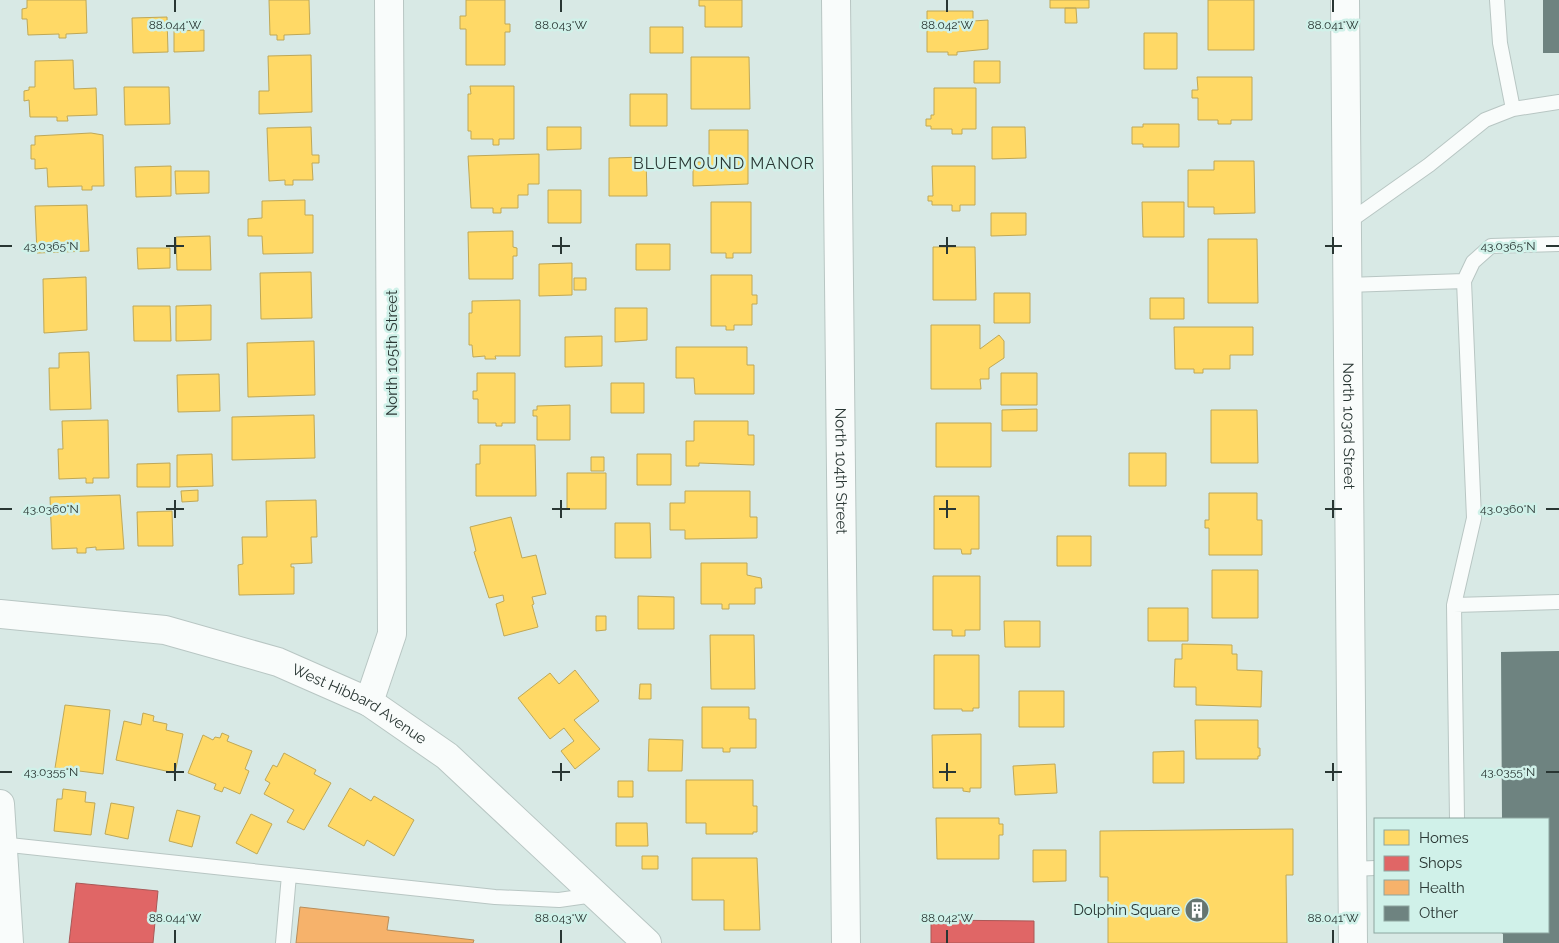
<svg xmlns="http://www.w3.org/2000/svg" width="1559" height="943" viewBox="0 0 1559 943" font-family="Raleway,sans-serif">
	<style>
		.homes { fill: #ffd966; stroke: #bfa857 }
		.shops { fill: #e06666; stroke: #a95857 }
		.health { fill: #f6b26b; stroke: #b88d5a }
		.building { fill: #6e8380 }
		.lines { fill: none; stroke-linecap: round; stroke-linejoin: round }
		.lane-casing { stroke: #b8c6c3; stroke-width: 16 }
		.street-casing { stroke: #b8c6c3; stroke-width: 30 }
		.lane { stroke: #f9fcfb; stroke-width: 14 }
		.street { stroke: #f9fcfb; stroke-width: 28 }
		.ticks { fill: none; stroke: #293633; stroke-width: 2 }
		.labels { text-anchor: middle; stroke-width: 5; stroke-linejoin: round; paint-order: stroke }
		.street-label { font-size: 15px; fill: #293633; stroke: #d0f1e9 }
		.poi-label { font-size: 15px; fill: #293633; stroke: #d0f1e9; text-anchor: end }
		.neighbourhood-label { font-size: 16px; letter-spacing: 1px; fill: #293633; stroke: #d0f1e9 }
		.ticks-label { font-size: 12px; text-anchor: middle; fill: #293633; stroke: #d0f1e9; stroke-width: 5; stroke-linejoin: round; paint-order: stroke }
	</style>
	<rect width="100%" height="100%" fill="#d8e9e5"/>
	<path class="homes" d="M27,0h59l1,33 -21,1v4h-7v-4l-31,1 -1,-16h-5v-10l5,-1z
		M269,0h40l1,34 -26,1v5h-7v-5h-7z
		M466,0h39v24h5v8h-5v33h-39v-36h-6v-13h6z
		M699,0h43v27h-37v-21h-6z
		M1050,0h39v8h-39z
		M1208,0h46v50h-46z
		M1065,8h11l1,15h-12z
		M927,11h46v10l15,-1v29l-31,3v3h-9v-3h-21z
		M167,17l1,35 -35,1 -1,-35z
		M650,27h33v26h-33z
		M204,30v21l-30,1v-21z
		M1144,33h33v36h-33z
		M311,55l1,57 -53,2v-23h10l-1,-35z
		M691,57h58l1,52h-59z
		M73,60l1,29 22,-1 1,27 -30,1 1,5h-11v-4h-27l-1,-17 -5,1v-10l5,-1v-3h6v-26z
		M974,61h26v22h-26z
		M1197,77h55v43h-21v4h-13v-4h-20v-22h-6v-8h6z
		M470,86h44v53h-15v6h-6v-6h-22v-8h-3v-37h3z
		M124,87h45l1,37 -45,1z
		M934,88h42v41h-14v5h-10v-5h-21v-3h-5v-7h5v-4h3z
		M630,94h37v32h-37z
		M1143,124h36v23h-36v-3h-11v-17h11z
		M311,127l1,28h7v8h-7l1,17h-20v5h-8v-5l-16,1 -2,-53z
		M547,127h34v22l-34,1z
		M992,127h33l1,31 -34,1z
		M709,130h39v54l-55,2v-24h16z
		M91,133l12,2 1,51h-12v4h-10v-4l-34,1 -1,-19 -12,1v-10h-4v-14h4v-9z
		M539,154v30h-11v11h-10v13h-17v5h-8v-5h-22l-3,-52z
		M646,157l1,39h-38v-38z
		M1214,161h40l1,52 -41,1v-7h-26v-37h26z
		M171,166v30l-35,1 -1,-30z
		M932,166h43v39h-15v6h-8v-6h-20v-4h-4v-5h5z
		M175,171h34v22l-33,1z
		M548,190h33v33h-33z
		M305,200v15h8v38l-50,1 -1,-18h-14v-17l14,-1v-17z
		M711,202h40v51h-18v5h-7v-5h-15z
		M1142,202h42v35h-41z
		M87,205l2,46 -52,2 -2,-47z
		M991,213h35v22l-35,1z
		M513,231v16l4,1v8h-4v23h-44l-1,-47z
		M210,236l1,34h-34l-1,-33z
		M1208,239h49l1,64h-50z
		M636,244h34v26h-34z
		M933,247h42l1,53h-43z
		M137,248h33v20l-32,1z
		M572,263v32l-33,1v-32z
		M311,272l1,46 -51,1 -1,-46z
		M711,275h41v20h5v9h-5v21h-18v5h-8v-4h-15z
		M86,277l1,53 -43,3 -1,-54z
		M574,278h12v12h-12z
		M994,293h36v30h-36z
		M1150,298h34v21h-34z
		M520,300v56h-25l1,3h-11v-3l-12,1 -1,-12h-3v-32h3v-12z
		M211,305v35l-35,1v-35z
		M133,306h37l1,35h-37z
		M615,308h32v32l-32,2z
		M931,325h49v24l19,-14 5,6v17l-15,10v11h-9l1,10h-50z
		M1174,327h79v28h-23v14h-27v4h-9v-4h-19z
		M602,336v30l-37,1v-30z
		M314,341l1,54 -67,2 -1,-54z
		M676,347h71v18h7v29h-59l-1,-16h-18z
		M89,352l2,57 -41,1 -1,-42h10v-15z
		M477,373h38v50h-13v3h-6v-3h-18v-24h-5v-8h4z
		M1001,373h36v32h-36z
		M219,374l1,37 -42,1 -1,-37z
		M611,383h33v30h-33z
		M570,405v35h-33v-24h-4v-6h4v-4z
		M1037,409v22h-35v-21z
		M1211,410h46l1,53h-47z
		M314,415l1,43 -83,2v-43z
		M108,420l1,58h-16v5h-7v-5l-27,1 -1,-30h5l-1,-28z
		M694,421h54v14h6v30l-55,-2v3h-13v-25h8z
		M936,423h55v44h-55z
		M480,445h55l1,51h-60v-32h4z
		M1129,453h37v33h-37z
		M212,454l1,32 -36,1v-32z
		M637,454h34v31h-34z
		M591,457h13v14h-13z
		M170,463v24h-33v-23z
		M567,473h39v36h-39z
		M198,490v11l-16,1 -1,-11z
		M685,491h65v26h7v21l-72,1v-9h-15v-27h15z
		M1209,493h48v27h5v35h-53v-27h-4v-8h4z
		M120,495l4,54 -28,1v-3l-10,1v5h-9v-5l-25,1 -2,-52z
		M934,496h45v53h-8v5h-9l-1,-5h-27z
		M316,500l1,37h-6l1,26 -21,1v3h3v27l-55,1 -1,-30 5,-1 -1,-27h25l-1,-36z
		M172,511l1,35h-35l-1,-34z
		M511,517l11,41 14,-3 10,39 -14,3 2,7 -2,1 6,22 -34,9 -8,-32 8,-3 -1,-6 -14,3 -15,-46 2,-1 -6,-24z
		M615,523h35l1,35h-36z
		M1057,536h34v30h-34z
		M701,563h46v12l14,3 1,10h-7v16h-26v5h-7v-5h-21z
		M1212,570h46v48h-46z
		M933,576h47v54h-15v6h-13v-6h-19z
		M638,596l36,1v32h-36z
		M1148,608h40v33h-40z
		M596,616h10v14l-10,1z
		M1004,621h36v26h-35z
		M710,635h44l1,54h-44z
		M1182,644l50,1v9h5v16l25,1 -1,36 -65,-2v-18h-22l1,-28h7z
		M934,655h45v53h-6v3h-11v-2h-28z
		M575,670l24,31 -25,19 26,29 -25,20 -14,-18 13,-10 -10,-13 -14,11 -32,-41 32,-25 9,11z
		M640,684h11v15h-12z
		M1019,691h45v36h-45z
		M65,705l45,5 -7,64 -48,-6z
		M702,707h47v12h7v29h-26v4h-7v-4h-21z
		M143,713l11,3 -1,5 14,3 -1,6 17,4 -8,39 -59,-13 8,-39 17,4z
		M1195,720h63v28h2v8h-2v3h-62z
		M222,733l7,3 -2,5 25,10 -7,18 4,2 -9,23 -16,-7 -2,5 -8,-3 2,-5 -28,-11 15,-38 10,5 2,-3 5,1z
		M981,734v54h-11v4l-7,-1v-3h-30l-1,-53z
		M649,739l34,1 -1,31h-34z
		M1184,751v32h-31v-31z
		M284,753l32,17 -2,4 17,9 -27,47 -17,-8 7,-12 -30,-16 6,-11 -5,-3 8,-15 4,2z
		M1055,764l2,29 -42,2 -2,-29z
		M686,780h67v26h4v26h-4v2h-47v-11h-20z
		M618,781h15v16h-15z
		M350,788l21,13 3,-5 40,24 -20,36 -27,-16 -3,6 -36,-20z
		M63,789l23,3 -1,10 10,1 -4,32 -37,-4 3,-32h5z
		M111,803l23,4 -6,32 -23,-5z
		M177,810l23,6 -8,31 -23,-6z
		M251,814l21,10 -15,30 -21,-11z
		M936,818h63v6h4v11h-4v24h-62z
		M616,823h31l1,23h-32z
		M1293,829v46h-7l1,68h-179v-66h-8v-46z
		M1033,850h33v31l-33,1z
		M642,856h16v13h-16z
		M692,858h65l3,72h-36v-30h-32z"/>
	<path class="shops" d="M76,883l82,8 -5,52h-84z
		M931,920l103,1v22h-103z"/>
	<path class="health" d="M300,907l89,10 -2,13 87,10 -1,3h-177z"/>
	<path class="building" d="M1543,0h16v53h-16z
		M1559,651v292h-56v-9l-3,-2h48v-113h-46l-1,-167z"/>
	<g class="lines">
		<defs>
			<path id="lane" d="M1497,0l3,43 13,66
				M1347,223l82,-58 56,-45 28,-11 46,-7
				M1464,281l9,-19 18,-16 68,-2
				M1347,285l117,-4 10,237 -20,87 3,214
				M1454,605l105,-3
				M0,844l495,53 64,3 35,-5
				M1352,869l23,-1
				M283,943l6,-68"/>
			<g id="street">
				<path id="s1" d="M836,0l10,943"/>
				<path id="s2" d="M1345,0l8,943"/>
				<path id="s3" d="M0,614l165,16 113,32 91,40 78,54 200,187"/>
				<path d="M369,702l23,-68 -3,-634"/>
				<path d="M0,804l9,139"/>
			</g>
		</defs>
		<use href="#lane" class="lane-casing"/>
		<use href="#street" class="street-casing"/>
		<use href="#lane" class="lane"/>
		<use href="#street" class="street"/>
	</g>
	<path class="ticks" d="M175,0v12M561,0v12M947,0v12M1333,0v12M175,237v17M561,237v17M947,237v17M1333,237v17M0,246h12M166,246h18M552,246h18M939,246h17M1325,246h17M1546,246h13M175,500v18M561,500v18M947,500v18M1333,500v18M0,509h12M166,509h18M552,509h18M939,509h17M1325,509h17M1546,509h13M175,763v18M561,763v18M947,763v18M1333,763v18M0,772h12M166,772h18M552,772h18M939,772h17M1325,772h17M1546,772h13M175,930v13M561,930v13M947,930v13M1333,930v13"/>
	<defs>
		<symbol id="building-disc" viewBox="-11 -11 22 22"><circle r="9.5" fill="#667571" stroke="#d0f1e9"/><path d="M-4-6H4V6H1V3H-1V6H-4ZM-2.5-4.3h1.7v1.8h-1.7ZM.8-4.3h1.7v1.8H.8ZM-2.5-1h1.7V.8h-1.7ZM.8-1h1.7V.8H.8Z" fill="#fff"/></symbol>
	</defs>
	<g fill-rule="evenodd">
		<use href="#building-disc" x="1183" y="896" width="28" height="28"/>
	</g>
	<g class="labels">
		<g class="street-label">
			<text transform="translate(392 353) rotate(-90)" y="5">North 105th Street</text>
			<text dy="5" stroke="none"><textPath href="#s2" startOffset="426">North 103rd Street</textPath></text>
			<text dy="5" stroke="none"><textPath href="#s1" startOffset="471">North 104th Street</textPath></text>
			<text dy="5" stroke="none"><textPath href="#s3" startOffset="375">West Hibbard Avenue</textPath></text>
		</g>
		<g class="poi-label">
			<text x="1180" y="915">Dolphin Square</text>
		</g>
		<g class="neighbourhood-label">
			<text x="724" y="169">BLUEMOUND MANOR</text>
		</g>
	</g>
	<g class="ticks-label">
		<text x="175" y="29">88.044°W</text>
		<text x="561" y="29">88.043°W</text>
		<text x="947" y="29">88.042°W</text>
		<text x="1333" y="29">88.041°W</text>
		<text x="51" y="250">43.0365°N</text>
		<text x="1508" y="250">43.0365°N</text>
		<text x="51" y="513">43.0360°N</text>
		<text x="1508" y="513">43.0360°N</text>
		<text x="51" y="776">43.0355°N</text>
		<text x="1508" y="776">43.0355°N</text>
		<text x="175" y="922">88.044°W</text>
		<text x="561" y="922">88.043°W</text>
		<text x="947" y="922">88.042°W</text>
		<text x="1333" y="922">88.041°W</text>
	</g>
	<rect x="1374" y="818" width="175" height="115" fill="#d0f1e9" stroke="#8da6a0"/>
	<rect x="1384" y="830" width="25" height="15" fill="#ffd966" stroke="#8da6a0"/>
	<text x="1419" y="843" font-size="15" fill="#293633">Homes</text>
	<rect x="1384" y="856" width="25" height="15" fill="#e06666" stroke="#8da6a0"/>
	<text x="1419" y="868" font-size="15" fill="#293633">Shops</text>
	<rect x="1384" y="880" width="25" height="15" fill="#f6b26b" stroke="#8da6a0"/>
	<text x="1419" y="893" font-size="15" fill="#293633">Health</text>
	<rect x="1384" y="906" width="25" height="15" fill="#6e8380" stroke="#8da6a0"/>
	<text x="1419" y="918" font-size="15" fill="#293633">Other</text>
</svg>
